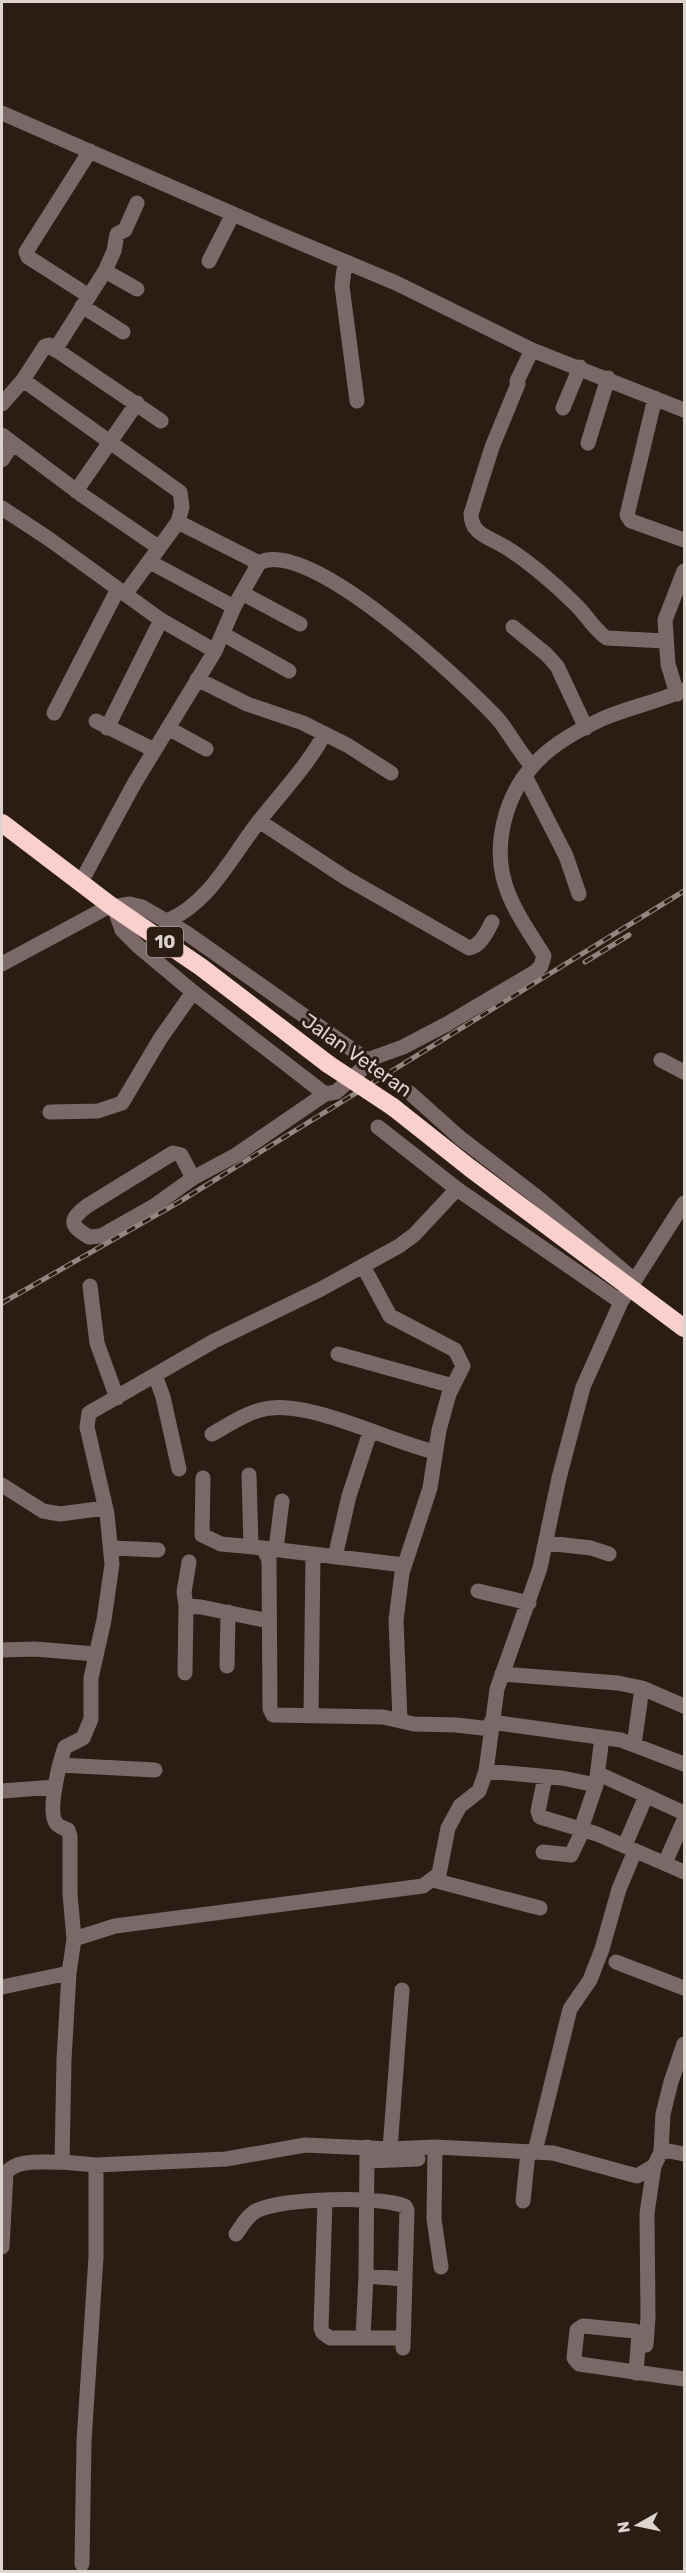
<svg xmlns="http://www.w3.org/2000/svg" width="686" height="2573" viewBox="0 0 686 2573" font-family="Rubik,sans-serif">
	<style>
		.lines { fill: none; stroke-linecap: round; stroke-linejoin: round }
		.minor { stroke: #7a6968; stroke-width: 15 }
		.highway { stroke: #f9d0cc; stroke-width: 18 }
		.rail-casing { stroke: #92867f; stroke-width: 5 }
		.rail { stroke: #2c1d14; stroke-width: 3; stroke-dasharray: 9; stroke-linecap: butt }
		.highway-bridge { stroke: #f9d0cc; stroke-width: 18 }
		.labels { text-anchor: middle; stroke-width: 6; stroke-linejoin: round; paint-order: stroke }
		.shield { fill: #2c1d14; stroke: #a99d96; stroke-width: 1.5 }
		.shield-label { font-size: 18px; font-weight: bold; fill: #ded4ce }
		.street-label { font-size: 20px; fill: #ded4ce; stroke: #2c1d14 }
	</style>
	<rect width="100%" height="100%" fill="#2c1d14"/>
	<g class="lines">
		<path class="minor" d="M2,113l270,118 124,52 136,67 152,60
			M209,261l24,-47
			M349,263l-5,7 -2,16 15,115
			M105,271l9,-20 3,-17 8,-4 12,-27
			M89,296l-61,-39 -2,-5 64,-101
			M82,306l41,26
			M55,350l50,-79 32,18
			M532,350l-15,31 1,3 -26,63 -21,67c0,18 14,22 27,29 25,13 57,41 77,61 10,9 22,29 32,34l58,3
			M23,380l157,112 2,15 -4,15 -52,71
			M655,398l-28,117 4,6 53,19
			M2,404l21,-24 22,-34 4,-1 112,76
			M563,408l17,-41
			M2,435l80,60 76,52
			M588,443l20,-65
			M2,460l11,-17
			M76,491l61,-88
			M2,508l47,31 112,81 54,31
			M178,522l81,41
			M150,562l84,45
			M242,593l58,31
			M513,627l33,27 11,12 29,62
			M223,634l66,37
			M197,679l50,25 56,19 44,22 44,28
			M677,694l-9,-30 -3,-44 19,-49
			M54,713l64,-124
			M96,721l58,29
			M107,728l54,-108
			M168,728l38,21
			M525,776l41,80 13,38
			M259,821l87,57 123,70c12,-2 18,-17 23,-26
			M81,882l53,-98 81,-133 19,-44 25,-44c49,-28 205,120 238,155 13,15 21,33 35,48
			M114,907l8,23 16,16 55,46 132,102 11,-2 25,-22 6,-10 36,-13 44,-23 88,-52 6,-6 3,-10c-14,-23 -31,-46 -39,-72 -12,-39 0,-86 26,-116 17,-21 47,-38 71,-49 27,-12 56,-17 82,-29
			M167,921c44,-19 65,-66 93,-101 22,-28 47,-54 64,-85
			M2,964l104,-56 24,-4 12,3 43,25 182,128
			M661,1060l23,12
			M410,1093l49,44 78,60 97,83
			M50,1112l48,-1 24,-8 38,-64 33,-47
			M378,1127l79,62 164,113
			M193,1178l-12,-23 -8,-2 -86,53c-18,14 -18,19 2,31l12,-1 53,-30 39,-28 43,-23 89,-61
			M363,1266l27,50 65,34 8,16 -14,28 -10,36 -9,58 -28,85 -6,47 4,100
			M90,1286l7,57 20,55
			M338,1354l115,32
			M155,1375l8,22 16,72
			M212,1434c18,-10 38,-24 59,-26 44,-5 118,33 164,44
			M249,1475l2,71
			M203,1478l-1,57 19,9 42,4 6,12 1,149 3,6 110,2 31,7 42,1 35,4
			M2,1485l41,26 17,3 45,-6
			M547,1543l44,5 18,6
			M112,1548l46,2
			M263,1548l141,17
			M276,1549l6,-48
			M335,1557l14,-61 21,-64
			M478,1591l51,12
			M186,1606l-2,-14 5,-30
			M2,1650l33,-1 60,5
			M227,1666l1,-54
			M185,1673l1,-67 15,1 68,14
			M502,1674l116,9 24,5 42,18
			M311,1715l2,-161
			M491,1722l130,18 63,24
			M634,1745l8,-57
			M60,1765l95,5
			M486,1771l76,7 34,7
			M599,1774l85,39
			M545,1777l-7,34 2,6 57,17 87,38
			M2,1791l53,-4
			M581,1829l15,-44 6,-48
			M625,1845l21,-49
			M543,1852l28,3 12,-25
			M665,1863l19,-43
			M433,1880l107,28
			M74,1939l-4,-45v-58l-2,-6c-4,-2 -9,-3 -12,-7 -9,-13 4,-62 9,-76l18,-9 8,-19v-41l13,-58 8,-56 -5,-50 -20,-87 2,-14 125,-72 107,-52 78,-43 15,-11 43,-46
			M616,1962l68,26
			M2,1987l67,-14
			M435,2147l-1,72 7,48
			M390,2149l12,-159
			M535,2151l35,-142 20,-29 12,-31 17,-60 16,-38
			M661,2152l2,-38 8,-32 13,-38
			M368,2161l50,-2
			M62,2162l34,3 130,-6 79,-14 85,4 45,-2 118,6 84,23 17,-10 7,-14 8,-1 15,3
			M325,2201l-4,127 2,5 7,5h73
			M523,2201l5,-49
			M236,2234c6,-8 12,-20 22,-24 29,-12 117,-14 147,-4l2,4 -4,138
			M2,2247l4,-74c11,-15 39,-10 56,-11l2,-102 5,-87 5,-34 41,-13 308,-40 16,-12 9,-46 12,-22 19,-15 7,-20 11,-82 43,-121 19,-90 24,-91 38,-85 63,-99
			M366,2276l39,3
			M363,2338l3,-62 1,-129
			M646,2345l2,-28 -1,-104 7,-47
			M636,2373l3,-40 -4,-2 -52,-5 -6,4 -3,28 5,6 105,15
			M82,2564l2,-123 12,-184v-92"/>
		<path class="highway" d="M2,823l108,82 91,62 127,97
			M393,1107l77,61 214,160"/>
		<defs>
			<path id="rail" d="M585,962l44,-27
				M2,1303l177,-101 505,-311"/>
		</defs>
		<use href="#rail" class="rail-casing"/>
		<use href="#rail" class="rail"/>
		<path class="highway-bridge" d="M328,1064l65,43"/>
	</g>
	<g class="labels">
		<rect class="shield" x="147" y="927" width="36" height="30" rx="4.5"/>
		<g class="shield-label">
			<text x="165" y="948">10</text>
		</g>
		<g class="street-label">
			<text transform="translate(357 1055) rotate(35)" y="7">Jalan Veteran</text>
		</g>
	</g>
	<rect width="686" height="2573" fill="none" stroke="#ded4ce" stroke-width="6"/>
	<g transform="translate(638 2525) rotate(261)" stroke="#2c1d14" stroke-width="4.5" paint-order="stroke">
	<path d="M0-4.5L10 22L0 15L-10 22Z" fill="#ded4ce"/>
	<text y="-9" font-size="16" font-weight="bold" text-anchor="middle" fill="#ded4ce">N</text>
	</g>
</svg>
